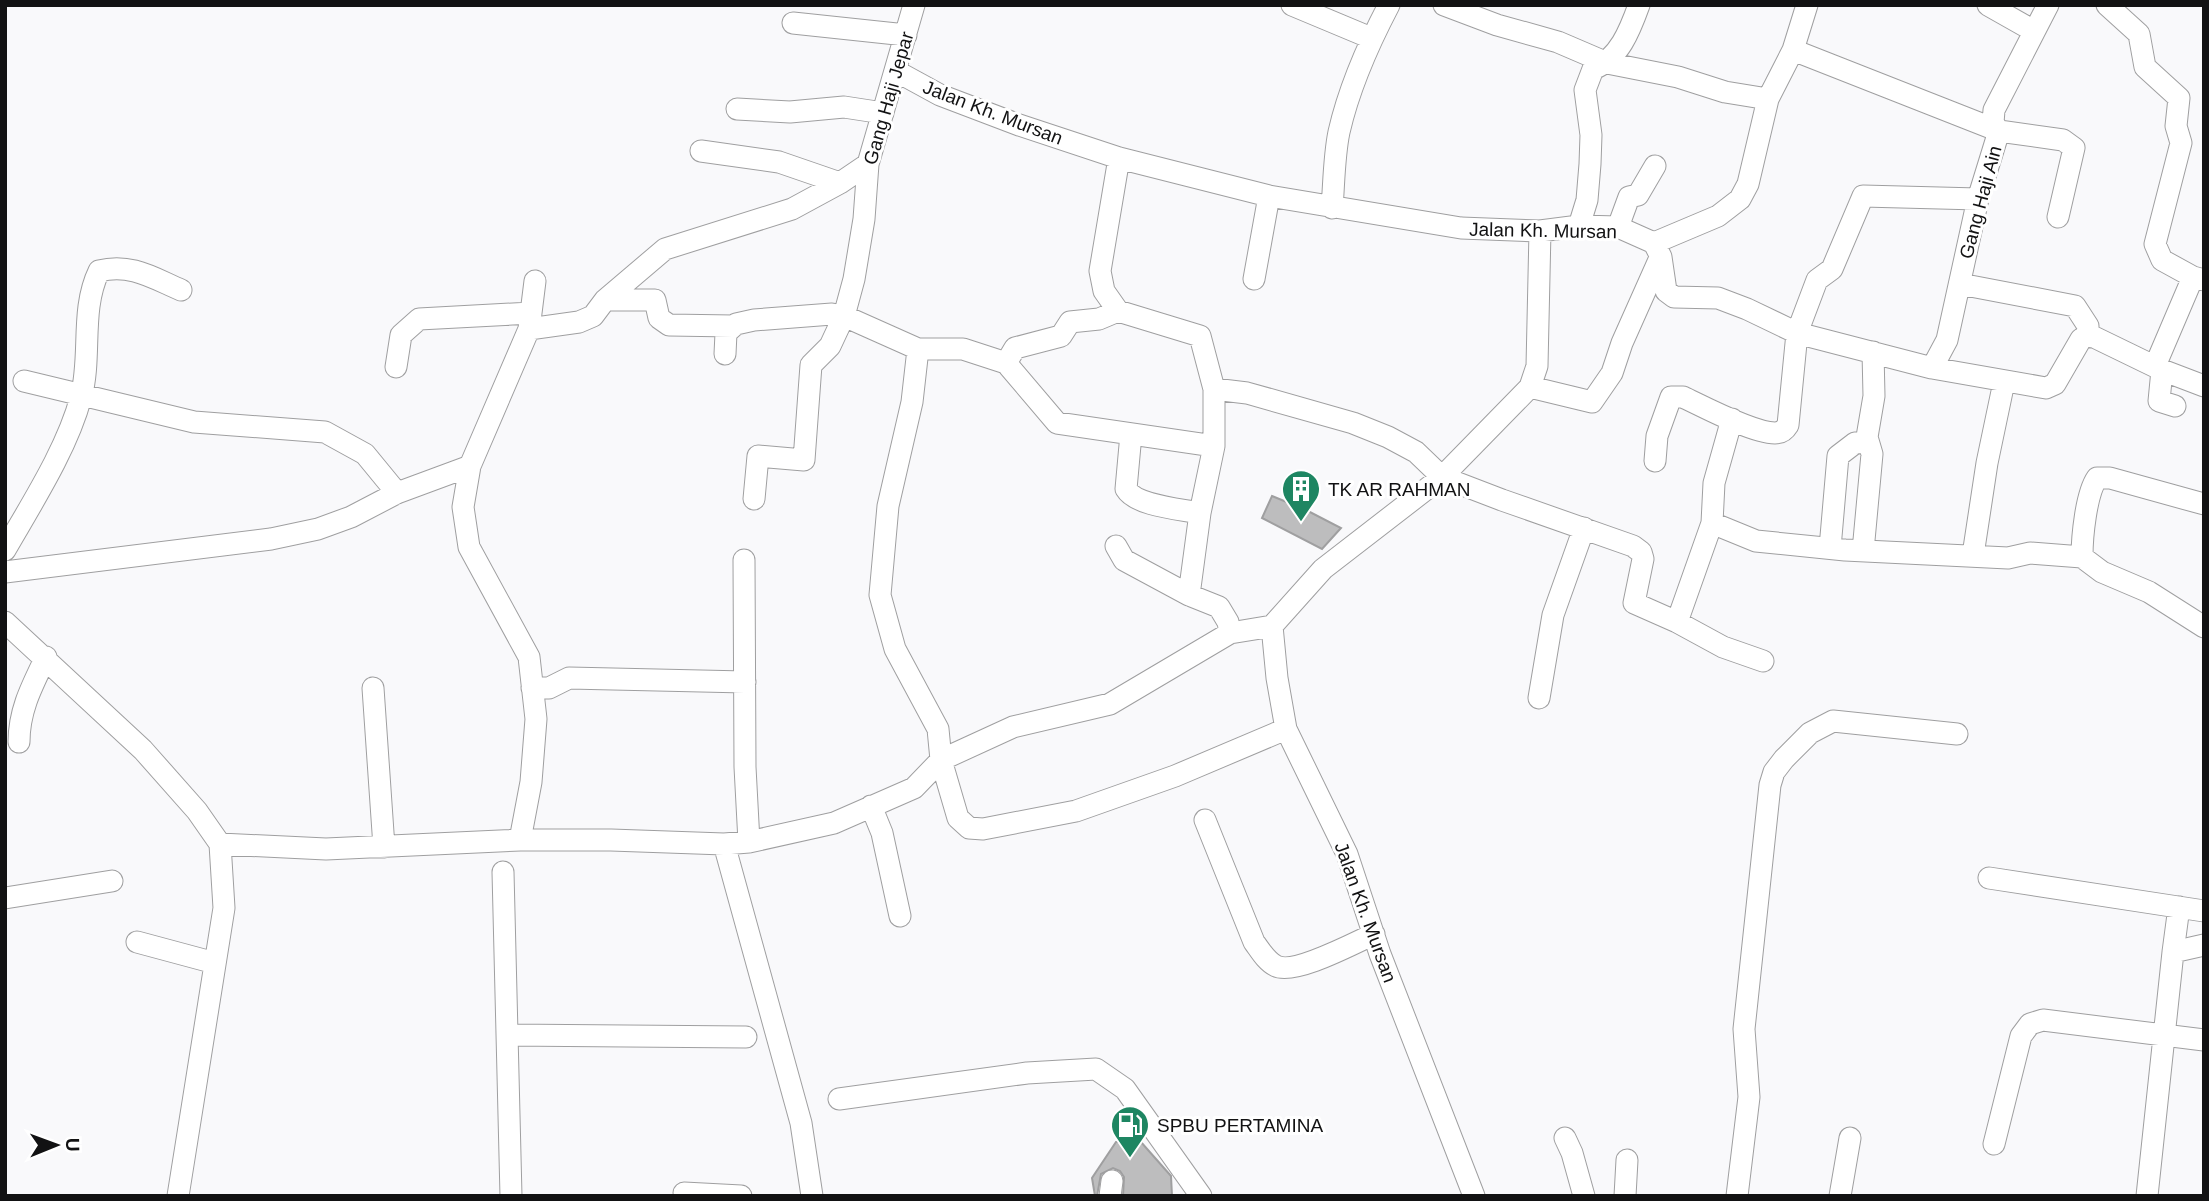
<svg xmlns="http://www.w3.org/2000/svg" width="2209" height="1201" viewBox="0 0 2209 1201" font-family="Helvetica,sans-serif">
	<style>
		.building { fill: #bdbdbe; stroke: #9f9fa0; stroke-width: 2 }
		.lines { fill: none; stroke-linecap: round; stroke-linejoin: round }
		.minor-casing { stroke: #9f9fa0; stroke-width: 23 }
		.minor { stroke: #fff; stroke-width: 21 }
		.labels { text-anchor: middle; stroke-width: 6; stroke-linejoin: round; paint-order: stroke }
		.street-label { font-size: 19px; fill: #121213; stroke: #fff }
		.poi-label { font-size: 19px; fill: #121213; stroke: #fff; text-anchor: start }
	</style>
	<rect width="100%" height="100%" fill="#f9f9fb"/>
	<path class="building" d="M1272,496l34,14 35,18 -19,21 -60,-31z
		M1116,1142h25l30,34 1,20h-49l1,-19 -4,-6 -7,-3 -12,6 -4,22h-2l-3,-18z"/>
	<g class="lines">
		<defs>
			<path id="minor" d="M1292,5l79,33
				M1444,5l53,20 61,17 49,21 71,14 47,15 43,7
				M1988,5l46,26
				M2107,5l32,29 6,33 34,31 -3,28 5,17 -26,101 7,16 31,17 11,3
				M793,23l113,12
				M1793,50l206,81 64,9 11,8 -16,69
				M896,71l44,24 79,30 100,33 150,38 192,32 79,3 39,-5 39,1 36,16 7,14 5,34 8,6 44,1 29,11 50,24 135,35 114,20 9,-4 26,-45 5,-3 8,1 68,33 42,16
				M737,109l53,3 54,-5 39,6
				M701,151l78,11 61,21
				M1332,208c2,-25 2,-52 7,-76 10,-44 29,-87 50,-127
				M1579,226l8,-26 3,-36 1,-29 -6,-45 8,-21c26,-10 37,-39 46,-64
				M1618,227l11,-30 9,-2 17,-29
				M1654,243l64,-27 22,-17 8,-15 20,-85 25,-49 14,-45
				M1254,279l15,-83
				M1960,284l115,22 13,20 -2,10
				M605,300h50l4,18 10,7 64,1
				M1118,311l-14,-20 -4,-20 19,-113
				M529,329l50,-7 14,-6 12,-16 60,-51 127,-40 48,-26 28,-19
				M918,349h45l43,14 51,60 157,23
				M725,354l1,-21 10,-9 18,-4 78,-6 12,2 74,33 -6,53 -24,104 -8,89 15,54 43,80 3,31 17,58 11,10 14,1 93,-18 99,-35 111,-47
				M1006,363l9,-15 46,-12 9,-14 29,-3 19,-8 82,25 14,53v57l-14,67 -11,82
				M2155,366l38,-89
				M396,367l5,-32 18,-16 112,-6
				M1932,368l15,-28 31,-141 21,-68 -6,-8 1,-13 54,-105
				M2162,370l-3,31 16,5
				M24,381l170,41 131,10 40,22 32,39
				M1530,387l62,15 20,-29 10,-30 37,-83
				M1214,389l33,4 106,30 35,14 28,15 26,25 60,23 131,46 8,6 2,7 -9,44 43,19 35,-99 44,18 89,9 163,8 22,-5 52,4
				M1131,434l-5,55c10,17 55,20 74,24
				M1655,461l2,-25 14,-39h12c21,10 70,36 92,36 6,0 10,-3 13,-8l9,-92 20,-53 15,-11 31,-73 115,3
				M754,499l4,-43 46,4 7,-95 19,-19 14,-30 10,-37 10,-60 4,-55 46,-159
				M2204,504l-94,-26h-13c-11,16 -15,59 -15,79l20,15 47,20 55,35
				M1712,523l2,-40 18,-64
				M1116,546l8,14 65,35 30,12 9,15 2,11
				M1830,548l8,-92 17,-13 13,-1
				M5,550c27,-47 62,-101 76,-153 11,-41 -1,-87 18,-126 32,-8 54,7 82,19
				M1863,551l9,-97 -5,-17 7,-41 -1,-44
				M1973,555l14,-92 17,-81
				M744,560l1,207 4,75
				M5,572l266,-33 47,-10 33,-12 46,-24 73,-27
				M5,622l138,128 54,61 23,33 4,64 -46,288
				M1677,622l46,25 40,14
				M1272,626l5,52 9,51 61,125 33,100 94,242
				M373,688l11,159
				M532,688h17l20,-10 176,4
				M1539,698l14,-83 31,-87
				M19,742c0,-32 13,-56 27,-85
				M871,806l11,27 18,83
				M1205,820l49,122c6,8 12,19 22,24 19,9 78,-23 98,-32
				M520,840l11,-58 5,-63 -7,-62 -60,-110 -6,-40 7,-41 59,-137 6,-48
				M220,844l106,5 194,-9h91l113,4 25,-2 85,-19 80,-35 27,-28 72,-33 97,-23 120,-71 42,-7 51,-57 119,-92 88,-90 7,-21 3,-135
				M724,844l77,279 11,73
				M503,872l8,324
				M1989,878l215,33
				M5,898l107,-17
				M137,942l78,21
				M2173,952l31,-7
				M507,1035l239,2
				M839,1099l188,-26 69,-4 29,20 76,107
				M1565,1138l7,15 12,43
				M1994,1144l27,-108 9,-12 13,-4 161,20
				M684,1193l57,3
				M1110,1196l2,-15
				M1625,1196l2,-36
				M1737,1196l12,-99 -5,-68 26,-244 4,-13 10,-13 26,-26 23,-12 124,13
				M1840,1196l10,-58
				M2147,1196l26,-244 6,-45"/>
		</defs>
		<use href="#minor" class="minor-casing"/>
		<use href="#minor" class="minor"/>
	</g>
	<defs>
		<symbol id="building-pin" viewBox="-11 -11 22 30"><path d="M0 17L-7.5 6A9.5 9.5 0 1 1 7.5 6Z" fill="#1e8662" stroke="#fff"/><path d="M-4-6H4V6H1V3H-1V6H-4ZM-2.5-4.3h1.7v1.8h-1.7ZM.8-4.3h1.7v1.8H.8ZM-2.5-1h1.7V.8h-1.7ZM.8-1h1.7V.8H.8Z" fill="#fff"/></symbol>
		<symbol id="fuel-pin" viewBox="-11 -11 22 30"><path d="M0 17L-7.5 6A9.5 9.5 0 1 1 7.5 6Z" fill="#1e8662" stroke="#fff"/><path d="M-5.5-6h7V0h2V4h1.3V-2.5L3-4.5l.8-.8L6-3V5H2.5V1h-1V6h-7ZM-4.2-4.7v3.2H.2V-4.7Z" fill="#fff"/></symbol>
	</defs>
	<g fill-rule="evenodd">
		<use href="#building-pin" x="1279" y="467" width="44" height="60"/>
		<use href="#fuel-pin" x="1108" y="1103" width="44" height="60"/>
	</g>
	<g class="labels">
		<g class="street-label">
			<text transform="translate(888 98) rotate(-74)" y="7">Gang Haji Jepar</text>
			<text transform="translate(993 112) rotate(21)" y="7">Jalan Kh. Mursan</text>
			<text transform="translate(1980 202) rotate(-75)" y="7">Gang Haji Ain</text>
			<text transform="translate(1543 230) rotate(1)" y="7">Jalan Kh. Mursan</text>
			<text transform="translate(1366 912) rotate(70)" y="7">Jalan Kh. Mursan</text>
		</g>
		<g class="poi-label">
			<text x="1328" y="496">TK AR RAHMAN</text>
			<text x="1157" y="1132">SPBU PERTAMINA</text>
		</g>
	</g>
	<rect width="2209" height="1201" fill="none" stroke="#121213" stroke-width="14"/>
	<g transform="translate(56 1145) rotate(89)" stroke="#ffffff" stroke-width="5" paint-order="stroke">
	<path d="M0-5L12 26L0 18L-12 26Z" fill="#121213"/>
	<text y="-10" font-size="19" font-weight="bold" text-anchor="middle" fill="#121213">U</text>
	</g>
</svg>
